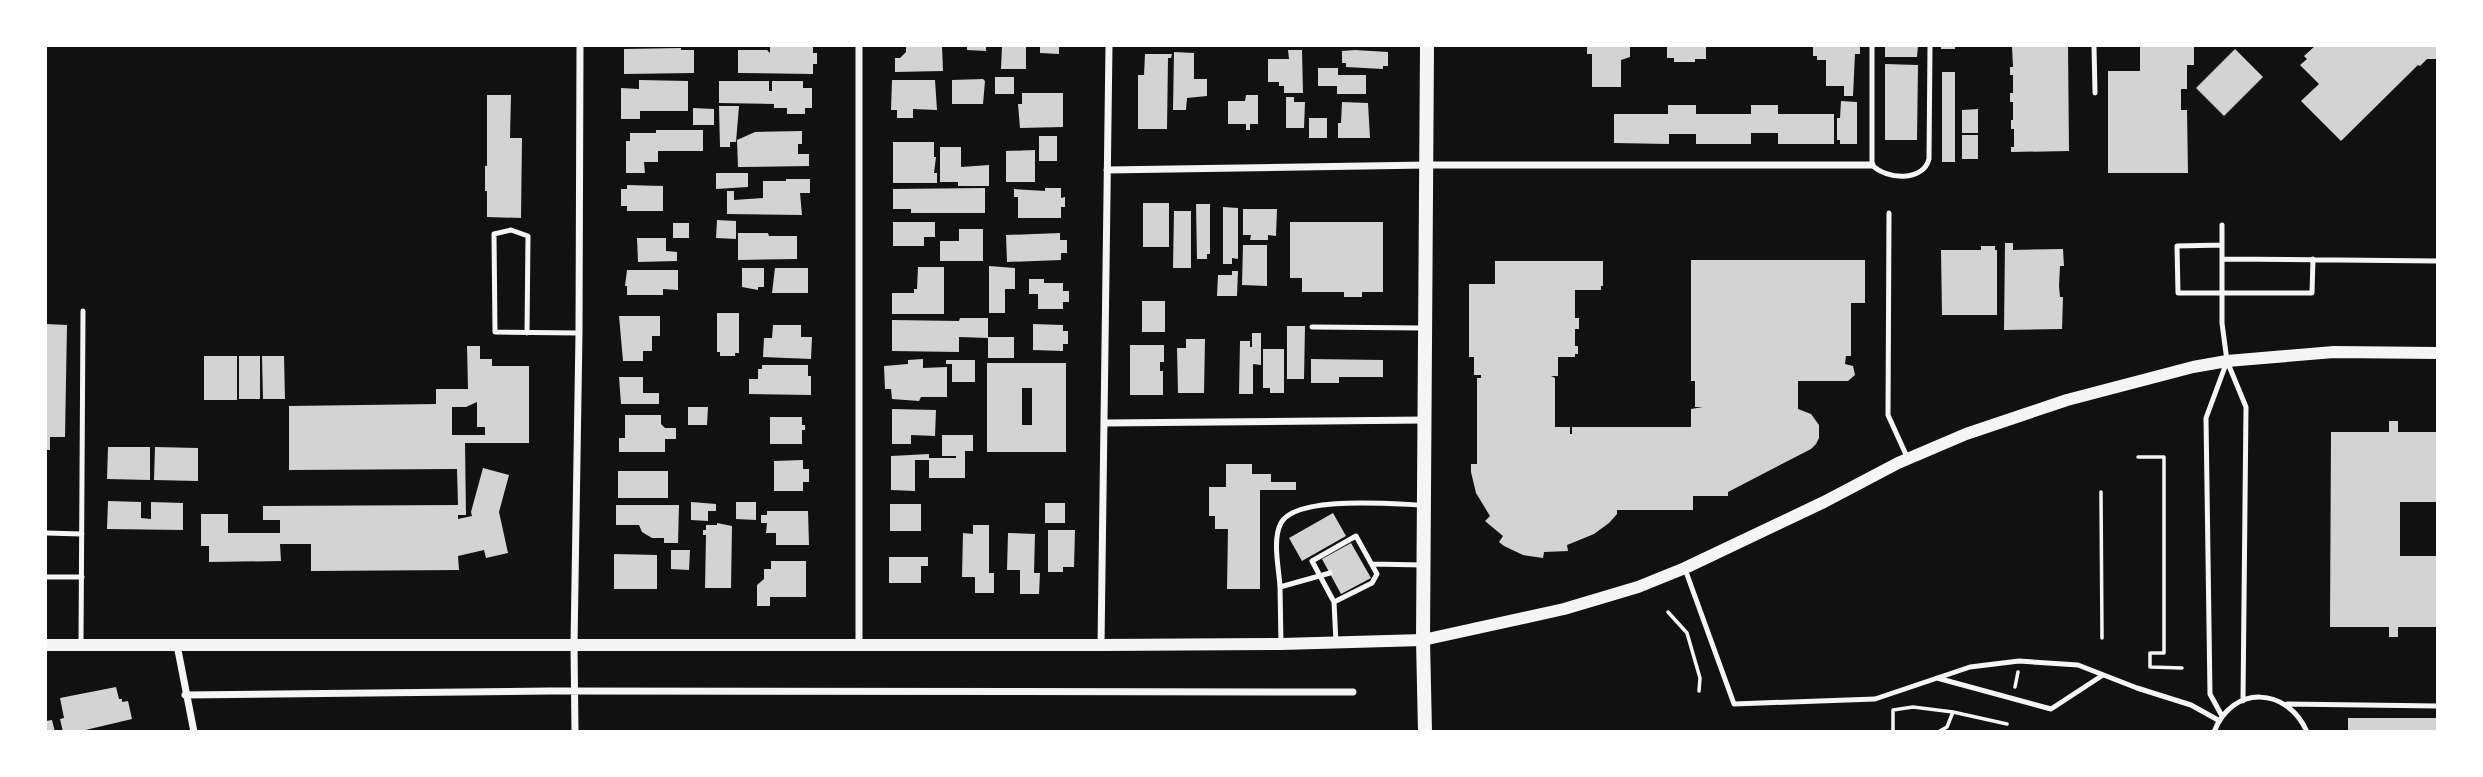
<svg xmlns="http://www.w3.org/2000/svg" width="2483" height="777" viewBox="0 0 2483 777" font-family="Roboto,sans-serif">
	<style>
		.building { fill: #d3d3d3; fill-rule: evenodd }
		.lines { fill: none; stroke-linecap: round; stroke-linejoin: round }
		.path { stroke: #f5f5f5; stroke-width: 3.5 }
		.service { stroke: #f5f5f5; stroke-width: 5 }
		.minor { stroke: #f5f5f5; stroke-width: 7 }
		.tertiary { stroke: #f5f5f5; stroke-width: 12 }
		.secondary { stroke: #f5f5f5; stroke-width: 14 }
	</style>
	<rect width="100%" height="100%" fill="#111"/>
	<path class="building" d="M770,46h43v7h4v11h-4v10l-75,-1v-23h29l3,3z
		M906,46h36l1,25 -48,1v-14h5l6,-6z
		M967,46h19v5l-19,-1z
		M1002,46h24v23h-25z
		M1040,46h19v8l-19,-1z
		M1587,46h43v11l-9,3v27h-29v-33h-5z
		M1667,46h39v13h-11v3h-21v-4h-7z
		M1813,46h47v8h-5l-2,42h-9v-10h-18v-26h-9v-4h-4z
		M1885,46h33l-1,11h-32z
		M1941,46h14v3h-14z
		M2012,46h56l1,105 -58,1v-5h3v-18h-3v-9h2v-18h-3v-9h3v-18h-3v-8h3z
		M2140,46h54v19h-7v24h-6v21h6l1,63h-80v-102h32z
		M2315,46h123v13h-11l-7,7 -2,-1 -77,76 -40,-40 18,-17 -19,-19 7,-6 -3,-3z
		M681,48v2h13v23l-70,1v-25z
		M2235,49l28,28 -39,39 -28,-28z
		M1288,50h14l1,43h-19v-7h-5v-4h-11v-23h21z
		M1355,50l33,2v14h-5v3l-37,-2v-4h-4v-12z
		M1174,52l20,1v26h13v17l-20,2 -1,12h-13z
		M1145,54h27l-1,4h-3l-1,71h-29v-54h6z
		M1885,64l33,1 -1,75h-32z
		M1318,68h20v7h28v19h-29v-8h-19z
		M1942,72h13v90h-13z
		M995,77h19v17h-19z
		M983,79l2,2 -2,23h-31v-24z
		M639,80l49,1v30h-48v8h-19v-31l18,1z
		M892,80h43l2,30 -24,-1v9h-16v-8h-6z
		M719,81h50v10h3v-10h31v7h9v20h-7v6h-18v-6h-13v-4l-55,-1z
		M1022,93h41v34l-43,1 -2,-24h4z
		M487,95h24l-1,43h12l-1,80 -34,-1v-26h-2v-25h2z
		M1246,95h12v29h-8v6h-4v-6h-18v-23h17z
		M1286,97h8v5h11l-1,26h-18z
		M1841,101l16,1v42h-17v-4h-3v-22h3z
		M1342,102l26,1 2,35h-32v-15h3z
		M1668,105h28v9h55v-9h27v9h56v30h-56v-11h-27v11h-55v-10h-27v10l-55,-1v-29h54z
		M719,106h20l-3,36h-6v5h-10z
		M693,108l21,1v16h-21z
		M1978,109v24h-16v-23z
		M1309,118h18v20h-18z
		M656,130h47v21h-45v11h-14l1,11h-19v-32h4v-8h26z
		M802,131v13h-4v10h11v12l-71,1 -1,-27 18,-8z
		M1962,135h16v24h-16z
		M1039,136h18v25h-18z
		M893,142h41v15h2l-2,16h3v10h-44z
		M940,147h21v20l28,-2v21h-31v-4h-18z
		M1035,150v32h-29v-31z
		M716,173h32v14l-32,2z
		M786,179h24v14h-10l2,22 -75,-1v-23h7v9l29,-2v-17h23z
		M627,185l36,1v25h-36v-5h-6v-17h6z
		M985,188v25h-74v-4h-18v-20z
		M1045,188h16v10l4,-1v10h-4v11h-43v-21h-4v-8l31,2z
		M1143,203h26v44h-26z
		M1196,204h14v50h-3v5h-10z
		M1223,207l15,1v51l-6,-1v6h-9z
		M1243,209h34l-1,27 -8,-1v5h-18l1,-5h-8z
		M1174,211h17v57h-18z
		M717,220l19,1v18l-20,-1z
		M893,222h42v15h-11v9h-31z
		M1290,222h93v70h-21v5h-18v-5h-42v-14h-12z
		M673,223h16v15h-16z
		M959,229h24v32h-43v-20h19z
		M738,233h30l1,3h28v23l-59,1z
		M1060,233v7h7v13h-6v7l-54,2 -1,-27z
		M637,238h29v13l11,1v9l-39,1z
		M2005,243h8v7l50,-1 1,17h-4l-1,20 1,11h3l-1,32 -58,1z
		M1243,245h24v41l-25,-1z
		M1981,246h14v4h2v65h-55l-1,-65h40z
		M1691,260h174v43h-14v53h-5l-1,8 8,2 2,9 -7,6h-50v28l13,5 8,11v13l-3,6 -5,5 -83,43v4h-35v14h-76v4l-8,9 -15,11 -27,11 1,6 -24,1 -1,6 -20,-3 -19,-9 -5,-4 4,-6 -18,-15 5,-5 -14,-23 -5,-21v-8h6v-86h4v-3h-7v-18h-5v-73h26v-23h108v25h-2v4h-26v28h4v11h-4v17h3v8h-3v3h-17v19h-7l4,2v49h15v7h2v-7h119v-18l12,-2h-8v-26h-4z
		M989,266l26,2v21h-10v24h-16z
		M918,267h26v47h-52v-21h22v-4h3z
		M742,268h22v19h-6v3l-16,-3z
		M775,268h33v25h-36z
		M627,270h51v20l-15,-1v6h-36v-9h-2z
		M1232,271h6l-1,25h-20l1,-21h14z
		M1029,279h15v4h19v8h6v11h-6v7h-25v-15h-9z
		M1142,301h23v31h-23z
		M717,313h22v40h-4v3h-15v-4h-3z
		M619,316h41v20h-8v15h-9v10h-20z
		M960,318h28v20l-29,-1v15l-67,-1v-31l67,1z
		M46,324l21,1 -2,112h-15v13h-4z
		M1033,324l30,1v6h5v13h-5v7l-30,-1z
		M773,325h28v12h11l-1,22 -48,-2 1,-19h8z
		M1287,326h18l-1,53h-17z
		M1252,333h9v32l-8,-1v30h-14l1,-53h10v6h2z
		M988,337h26v21h-26z
		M1186,339h19l-1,54h-26l-1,-45h9z
		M1130,345h34v17h-4v9h3v24h-33z
		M467,346h13v13h12v7h37v77h-64l1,72h-8v4l14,-3 -1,-4 12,-44 26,7 -10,37 9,41 -22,5 -2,-8 -26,6 1,14 -148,1v-27h-31l1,17 -72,1v-16h-8v-32h27v19h52v-13h-17v-14l195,-1 -1,-36 -168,1v-64l147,-2v-15h32zM477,402v25h8v8h-33v-28h14z
		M1263,349h21v44h-14v-5h-7z
		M204,356h33v44h-33z
		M239,356h21v43h-21z
		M262,356h22l1,43h-22z
		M923,359v9l24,-1v30h-26l-2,4 -27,-2 -1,-10h-6l-1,-23 24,-2v-4z
		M1311,359l72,1v17h-44v6h-28z
		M946,360h29v22h-23v-18h-6z
		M987,363h79v89h-79zM1022,388h10v37h-10z
		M762,365h46v11h3v19l-62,-1v-15h9v-10h4z
		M619,377h24v16h16v11h-38z
		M688,407h20l-1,18h-19z
		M892,409l44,1 -1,26 -24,-1v9h-19z
		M625,415h36v9l4,4h11v11h-11v13h-46v-14h6z
		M770,417h32v8h3v5h-3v14h-32z
		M2389,421h9v11h40v70h-38v54h38v71h-40v10h-9v-10h-59l1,-195h58z
		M942,435h31v16h-8v27h-36v-18h-14v31l-24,-1v-34l38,-2v4h27v-2h-14z
		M108,447h42v33l-43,-1z
		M155,447l43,1v33l-44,-1z
		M803,460v9h6v13h-6v9h-29v-30z
		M1226,464h26v10h19v8h25v8h-36v99h-33l1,-60h-13v-13h-6v-29h17z
		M618,471h50v27h-50z
		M108,501l33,1v16l10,1v-17l32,1v27l-76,-1z
		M691,502l25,2v7h-8v10l-17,-1z
		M736,502h20v18l-20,-1z
		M1045,503h20v20h-20z
		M890,504h31v27h-31z
		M616,505h63l-1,38h-14v-5h-12l-10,-6 -3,-7h-23z
		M767,511h41l1,34h-33v-12h-10l1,-10h-6v-8h6z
		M1333,513l13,23 -44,25 -13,-23z
		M717,523l15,3 -1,62h-26l1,-53h-3v-5h3v-5h11z
		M973,525h16v48h5v20h-19v-16h-13l1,-44 10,1z
		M1048,530h27l-1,37h-11v5h-15z
		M1008,533l27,1 -1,39h6l-1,21h-19v-24h-13z
		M1351,543l20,35 -30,16 -19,-35z
		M671,550h19l-1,20 -18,-1z
		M614,554l43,1v34h-43z
		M889,557h39v9h-7v17h-32z
		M771,561h35v36h-36v9h-13v-21l7,-6v-10h7z
		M116,687l3,12h3v3l6,-1 4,18 -55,13h-14l-3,-13 4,-1 -4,-20z
		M2348,718h90v14h-90z
		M52,720l3,12h-9v-11z"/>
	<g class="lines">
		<path class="path" d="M2138,457h26v196h-14v14l32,1
			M2101,492l1,146
			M1668,612l19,21 13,45 -1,13
			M2015,687l3,-15
			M1893,732v-22l20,-3 40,5
			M1916,732h18
			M1938,732l9,-5 6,-15 54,12"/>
		<path class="service" d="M1872,46v119c15,15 51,17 57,-6l1,-113
			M2094,46l1,47
			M1889,213l-1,202 20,44
			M2222,225v98l5,38 19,46 -3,294
			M2222,245l-45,1 1,47h134l1,-34
			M2222,259l216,2
			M1312,327l111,1
			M527,333l1,-97 -17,-6 -17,4 1,98 84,1
			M46,533l36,1
			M1372,564l50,1
			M1685,569l49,135 141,-5 95,-32 49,-6 59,4 59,23 54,17 27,15
			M46,577h36
			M1280,587c-1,-19 -8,-47 1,-64 15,-28 111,-19 140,-18
			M1334,602l-22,-41 44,-25 21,38 -5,9 -38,19 2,41
			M81,644l2,-333
			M1281,644l-1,-57 50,-14
			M1937,678l114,31 52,-34
			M2287,704l151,2
			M2222,716l-12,-22 -4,-276 20,-54
			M2214,732c18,-48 74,-45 93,0"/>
		<path class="minor" d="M1107,170l320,-5h445
			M1105,423l320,-3
			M177,645l17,87
			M859,645v-599
			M1101,645l8,-599
			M185,695l364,-4 804,1
			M575,732l-1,-87 5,-312 1,-287"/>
		<path class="tertiary" d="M46,645h1055l180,-1 142,-4 141,-31 74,-22 47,-19 139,-66 74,-39 68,-29 101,-34 126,-33 34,-6 107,-9 104,1"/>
		<path class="secondary" d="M1425,732l-2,-92 4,-594"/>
	</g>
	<rect width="2483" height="777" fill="none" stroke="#ffffff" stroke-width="94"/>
</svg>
